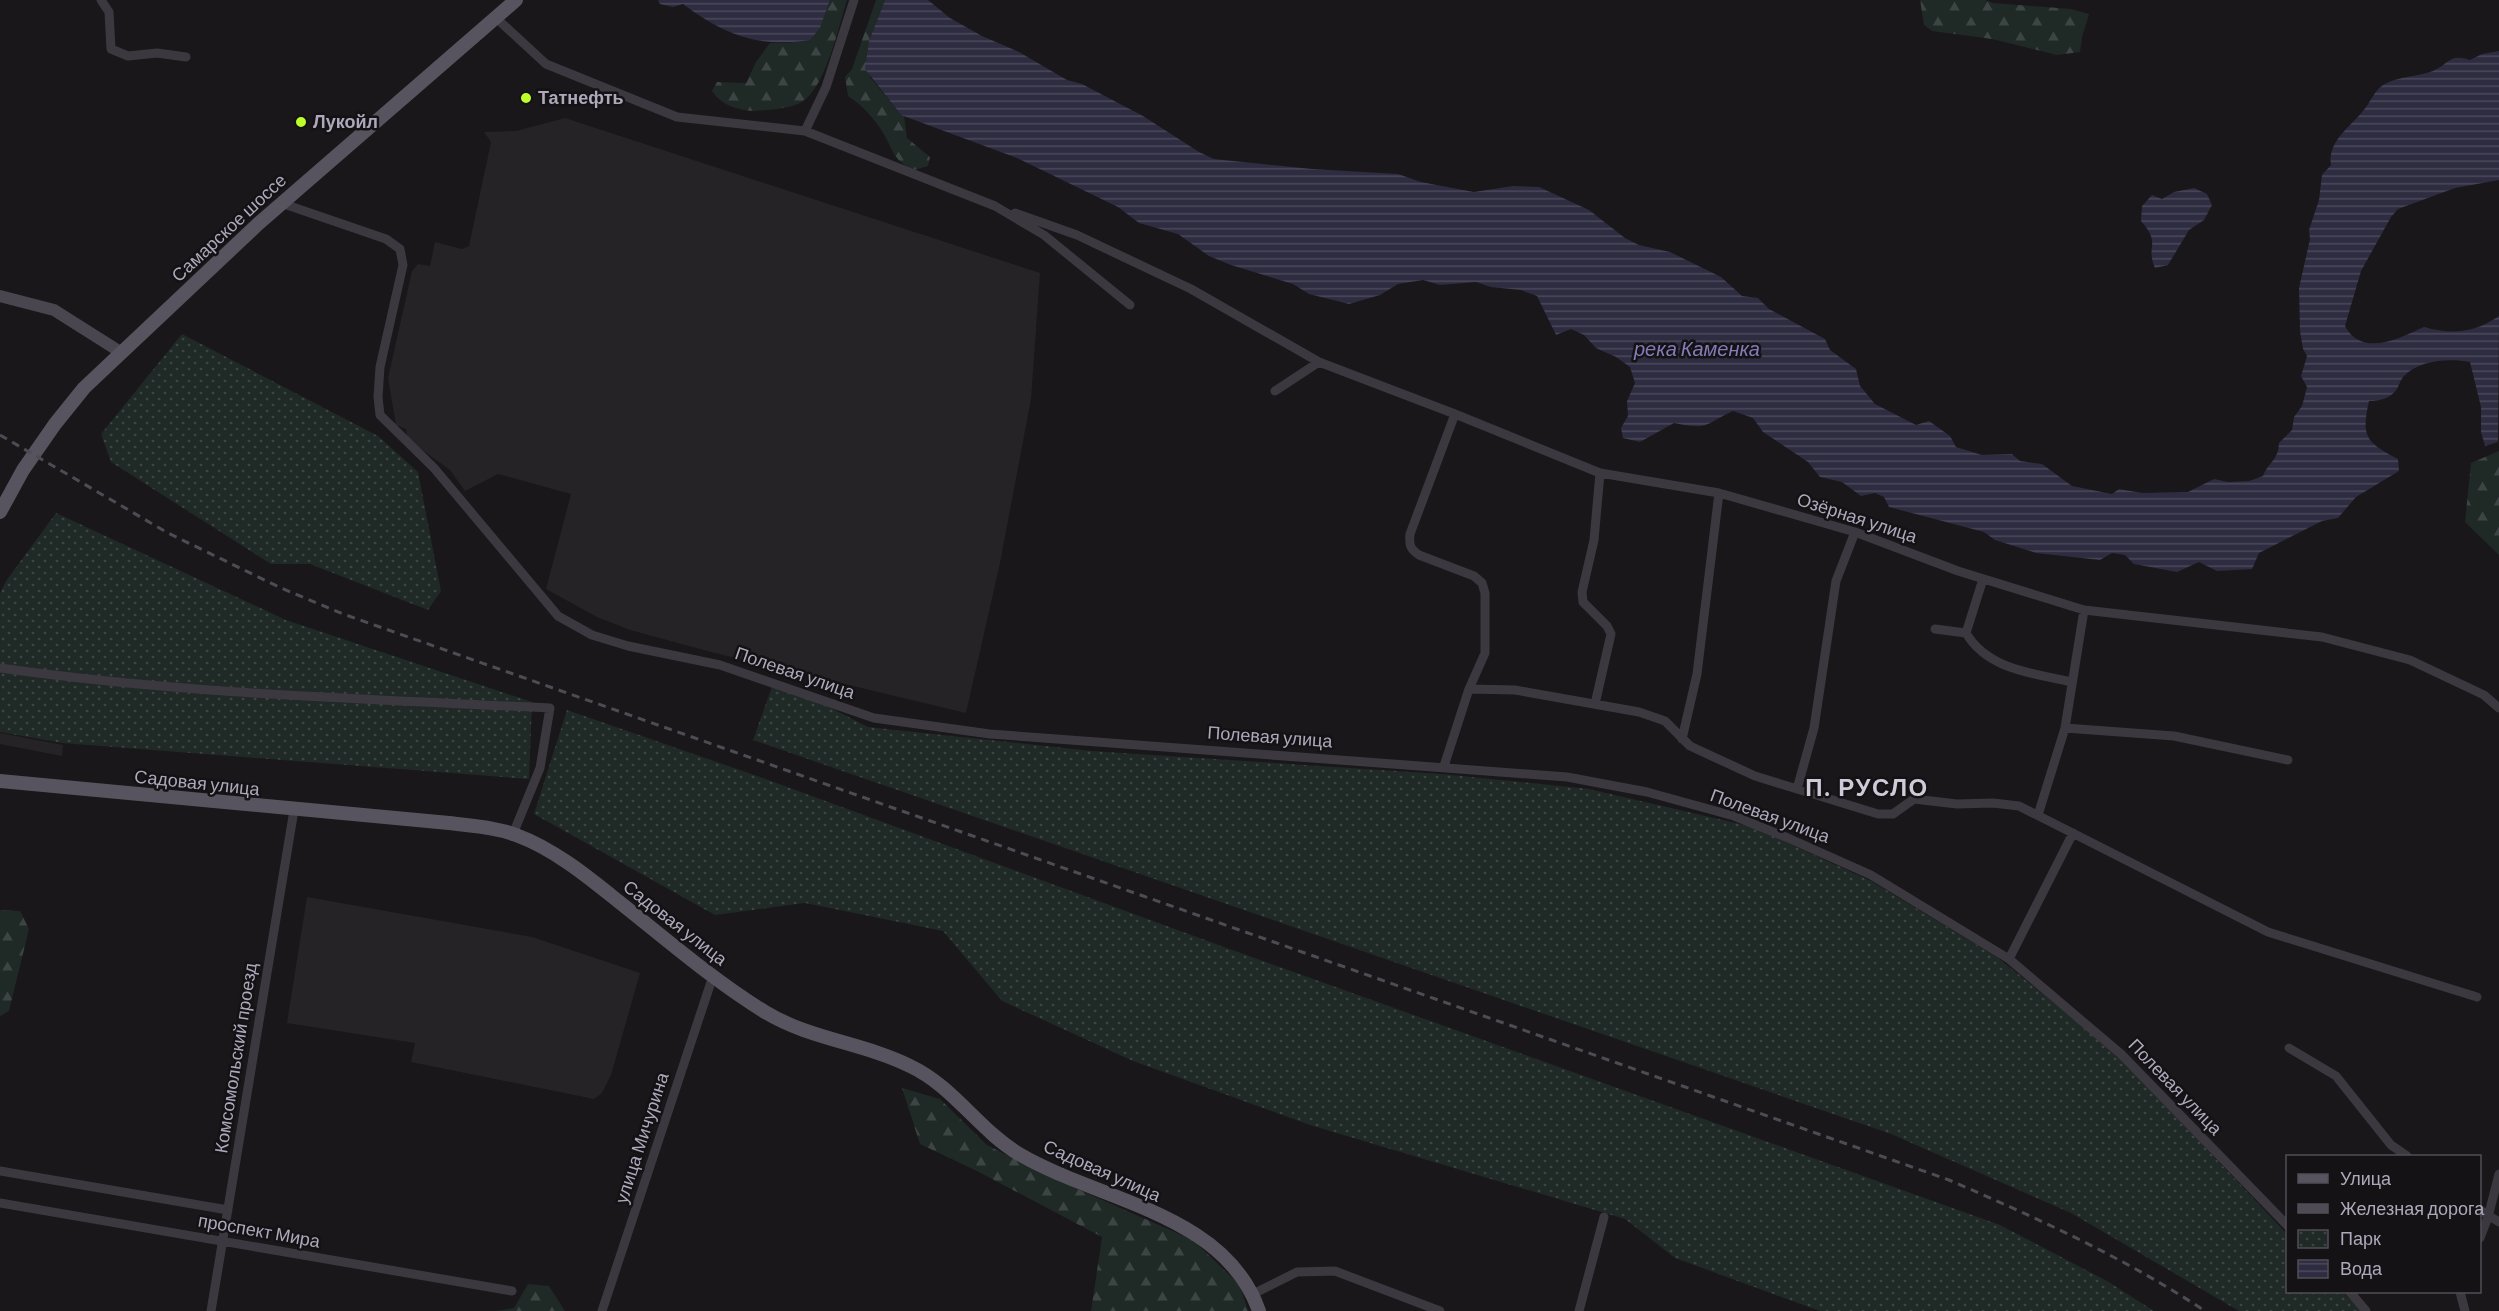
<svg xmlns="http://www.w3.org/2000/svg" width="2499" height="1311" viewBox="0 0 2499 1311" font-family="Barlow,sans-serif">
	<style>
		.built { fill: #262327 }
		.forest { fill: url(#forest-firs) }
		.park { fill: url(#park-dots) }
		.water { fill: url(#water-rules) }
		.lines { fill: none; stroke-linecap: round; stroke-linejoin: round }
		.street { stroke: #3c383f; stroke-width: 9 }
		.secondary { stroke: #4a4650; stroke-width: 12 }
		.primary { stroke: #58545f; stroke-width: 14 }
		.rail { stroke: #4f4b55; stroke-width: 3; stroke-dasharray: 8 6; stroke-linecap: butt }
		.poi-dot { fill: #bdff2a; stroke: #141215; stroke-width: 2 }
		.labels { text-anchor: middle; stroke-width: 5; stroke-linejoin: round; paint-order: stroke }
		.poi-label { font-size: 18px; font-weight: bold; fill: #afa8bb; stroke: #141215; text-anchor: start }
		.street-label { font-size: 18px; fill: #afa8bb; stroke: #141215 }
		.water-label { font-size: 20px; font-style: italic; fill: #837cb9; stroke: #141215 }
		.district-label { font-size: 24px; font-weight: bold; letter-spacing: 1.5px; fill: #cfcad7; stroke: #141215 }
	</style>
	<defs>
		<pattern id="forest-firs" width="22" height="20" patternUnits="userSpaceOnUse" patternTransform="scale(1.5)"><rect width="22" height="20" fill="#1f2926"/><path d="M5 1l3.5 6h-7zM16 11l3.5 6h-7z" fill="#3d4544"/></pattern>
		<pattern id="park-dots" width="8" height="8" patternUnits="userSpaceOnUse" patternTransform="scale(1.5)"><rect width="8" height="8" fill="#1f2926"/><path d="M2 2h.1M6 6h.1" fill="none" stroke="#3d4544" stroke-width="1.8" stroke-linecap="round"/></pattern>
		<pattern id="water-rules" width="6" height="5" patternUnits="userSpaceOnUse" patternTransform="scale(1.5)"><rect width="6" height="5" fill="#2e2c40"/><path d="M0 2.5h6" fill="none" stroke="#4a485a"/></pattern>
	</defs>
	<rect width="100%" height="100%" fill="#19171a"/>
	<path class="built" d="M565,118l475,155 -9,126 -31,164 -34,150 -255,-61 -81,-22 -33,-13 -51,-28 25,-95 -73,-20 -33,17 -15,-21 -43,-31 -1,-10 -10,-4 -8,-47 24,-107 6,-7 12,2 5,-24 27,7 7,-3 22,-104 -7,-10 32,-1z
		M0,733l63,12 -1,11 -62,-12z
		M307,897l225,40 108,36 -29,102 -9,18 -8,6 -183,-37 4,-19 -128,-20z"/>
	<path class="forest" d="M830,0h17c-8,25 -22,91 -47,103 -13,6 -31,7 -45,8 -17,0 -34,-6 -43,-20l5,-9 29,1 10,-21 14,-19h20l30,-15z
		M876,0h9l-16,41 1,36 31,38h3l3,23 23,19 -2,9 -14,4c-23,-11 -20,-20 -32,-39 -10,-15 -19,-25 -34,-35l-3,-19 7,-8z
		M1920,0h65l8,3 78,6 18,5 -7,23 -2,15 -23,3 -65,-16 -60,-8 -8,-6z
		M2499,451v104l-34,-33 6,-59z
		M0,910l20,1 9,18 -20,82 -9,5z
		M902,1088l38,11 47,46 61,31 145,64 47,45 8,26h-157l11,-74 -125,-66 -57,-27z
		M528,1284l21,2 16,25h-68l17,-3z"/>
	<path class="park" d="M182,334l196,102 40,36 23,119 -13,19 -118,-46h-39l-160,-102 -10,-28z
		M56,513l230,107 246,82 -3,77 -467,-36 -62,-11v-139l6,-12z
		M772,687l53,18 43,22 224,24 350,23 147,15 164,38 118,54 126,76 119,96 171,181 1,58h55l18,19h-122l-168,-98 -180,-79 -1138,-394z
		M567,710l193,67 464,170 776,278 107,56 47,30h-334l-145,-53 -50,-39 -315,-94 -177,-64 -131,-60 -59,-70 -138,-28 -90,12 -181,-101z"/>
	<path class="water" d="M658,0h172l-10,28 -10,12c-52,8 -86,-5 -127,-36l-10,3 -13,-3z
		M885,0h43l22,18 32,18 37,16 48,28 15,4 61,32 56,36 15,7 98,10 86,5 23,8 53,10 39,-6 26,1 50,23 36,28 14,7 31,7 51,25 21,19 16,2 11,11 56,30 5,11 26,19 4,17 15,18 41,21 13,-4 21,15 6,11 26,8 30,-1 8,7 22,3 30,22 40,8 7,-5 23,4 46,-1 26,-13 14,3 21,-1 14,-5c6,-15 15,-15 16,-33l13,-13 2,-13 8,-11 5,-19 -6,-11 6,-20 -4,-7 -3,-18 -1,-43 11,-49 -1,-9 10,-30 3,-25 9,-10c-4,-23 19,-38 32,-54 7,-8 11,-20 20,-26 16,-9 33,-8 50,-14 16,-7 16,-18 37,-11l12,-6 17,-3v129l-44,8 -57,21 -7,8 -30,54 -16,55c17,32 55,12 79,1 28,8 50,6 75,-11l-1,126 -13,4 -4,-14v-25l-11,-45c-21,-4 -51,-2 -66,14 -3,3 -5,9 -7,13 -7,10 -18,12 -28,12 -8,36 -3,41 29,58l1,12 -43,26 -18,21 -16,3 -63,32 -7,16 -35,2 -18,-9 -22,10 -43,-8 -9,-9 -13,-2 -12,7 -64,-7 -41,-13 -11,-8 -95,-25 -5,-10 -9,-4 -14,3 -19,-14 -22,-5 -12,-15 -45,-30 -10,-14 -20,-7c-30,14 -23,19 -59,12l-34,19 -17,-4 -2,-10 7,-12 -1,-15 8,-18 -5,-16 -14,-10 -20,-9 -12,-13 -13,-6 -15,6 -19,-39 -16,-6 -30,-3 -15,-5 -36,3 -17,-5 -25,4 -18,11 -31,9 -40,-10 -16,-10 -62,-19 -22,-9 -31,-22 -39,-11 -21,-16 -101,-49 -116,-43 -36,-46 4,-28z
		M2194,188l13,6 5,11 -8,15 -15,10 -21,35 -13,3c-10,-23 7,-23 -14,-47l1,-15 10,-11 10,4 12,-7z"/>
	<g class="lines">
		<path class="street" d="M101,0l8,12 2,37 17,7 29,-3 29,4
			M495,17l51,47 131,53 128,14 190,75 49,29 86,70
			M805,131l21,-44 28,-87
			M281,203l105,36 14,10 3,16 -23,102 -2,30 2,18 54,53 124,148 34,19 36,11 92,19 154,53 116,16 577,43 80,15 87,24 54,22 83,37 138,84 112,95 167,172
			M1015,213l62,22 114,54 128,73
			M1275,391l44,-29 136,52 145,59 119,20 136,39 103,39 126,39 238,27 88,23 74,35 15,13
			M1935,629l31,4c22,37 67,40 105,49
			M1966,633l17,-54
			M0,668c182,26 366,31 550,40l-10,60 -27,66
			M1469,689l46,1 124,22 26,9 25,25 65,30 123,38h15l21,-15 43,5 36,-1 26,3 249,126 209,65
			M1595,704l16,-70 -4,-8 -24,-24 -1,-10 12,-52 6,-67
			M2065,728l109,8 114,24
			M1682,739l15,-65 22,-181
			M1444,766l25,-77 16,-36v-60l-3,-10 -8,-7 -55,-21c-9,-6 -10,-10 -9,-21l45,-120
			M1797,789l17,-61 22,-147 19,-49
			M2038,815l27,-87 19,-118
			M2009,959l64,-126
			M2289,1048l47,28 55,69 16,11
			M0,1171l228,39
			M0,1203l512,88
			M2480,1210l19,12
			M2480,1238l8,-21 11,-43
			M2350,1292l16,19
			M2460,1292l5,19
			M1253,1294l44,-22 38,-1 105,40
			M211,1311l83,-501
			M602,1311l111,-335
			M1579,1311l25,-94"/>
		<path class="secondary" d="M0,296l54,14 68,43"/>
		<path class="primary" d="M0,512l23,-42 32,-46 29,-36 174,-164 258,-224
			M0,781l449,42c23,3 46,4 67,12 38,14 71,41 102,66 48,38 95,79 147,111 44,27 99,31 145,54 43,20 69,64 109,88 80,47 206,59 240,157"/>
		<path class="rail" d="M0,435l168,98 113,55 62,26 1606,566c88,38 176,78 256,131"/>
	</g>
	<g class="poi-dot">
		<circle cx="526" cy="98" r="6"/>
		<circle cx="301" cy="122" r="6"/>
	</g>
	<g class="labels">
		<g class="poi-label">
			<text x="538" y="104">Татнефть</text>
			<text x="313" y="128">Лукойл</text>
		</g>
		<g class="street-label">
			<text transform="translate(229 228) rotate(-43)" y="6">Самарское шоссе</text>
			<text transform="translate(1857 518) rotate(18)" y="6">Озёрная улица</text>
			<text transform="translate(795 673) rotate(19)" y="6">Полевая улица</text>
			<text transform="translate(1270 737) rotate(4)" y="6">Полевая улица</text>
			<text transform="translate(197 783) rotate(6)" y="6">Садовая улица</text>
			<text transform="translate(1770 816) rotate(20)" y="6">Полевая улица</text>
			<text transform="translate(675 923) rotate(38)" y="6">Садовая улица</text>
			<text transform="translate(236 1058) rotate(-81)" y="6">Комсомольский проезд</text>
			<text transform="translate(2175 1087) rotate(46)" y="6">Полевая улица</text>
			<text transform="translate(642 1138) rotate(-72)" y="6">улица Мичурина</text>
			<text transform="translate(1102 1171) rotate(24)" y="6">Садовая улица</text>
			<text transform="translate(259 1231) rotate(10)" y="6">проспект Мира</text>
		</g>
		<g class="water-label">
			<text x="1697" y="356">река Каменка</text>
		</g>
		<g class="district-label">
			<text x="1867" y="796">П. РУСЛО</text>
		</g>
	</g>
	<rect x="2286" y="1155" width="195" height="138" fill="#141215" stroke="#524e57" stroke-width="1.5"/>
	<rect x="2298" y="1174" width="30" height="9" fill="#58545f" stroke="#524e57" stroke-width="1.5"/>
	<text x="2340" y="1185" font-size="18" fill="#afa8bb">Улица</text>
	<rect x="2298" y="1204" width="30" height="9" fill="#4f4b55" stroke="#524e57" stroke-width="1.5"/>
	<text x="2340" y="1215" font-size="18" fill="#afa8bb">Железная дорога</text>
	<rect x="2298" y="1230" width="30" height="18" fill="url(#park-dots)" stroke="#524e57" stroke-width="1.5"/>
	<text x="2340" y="1245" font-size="18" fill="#afa8bb">Парк</text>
	<rect x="2298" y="1260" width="30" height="18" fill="url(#water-rules)" stroke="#524e57" stroke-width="1.5"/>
	<text x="2340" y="1275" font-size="18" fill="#afa8bb">Вода</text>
</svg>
